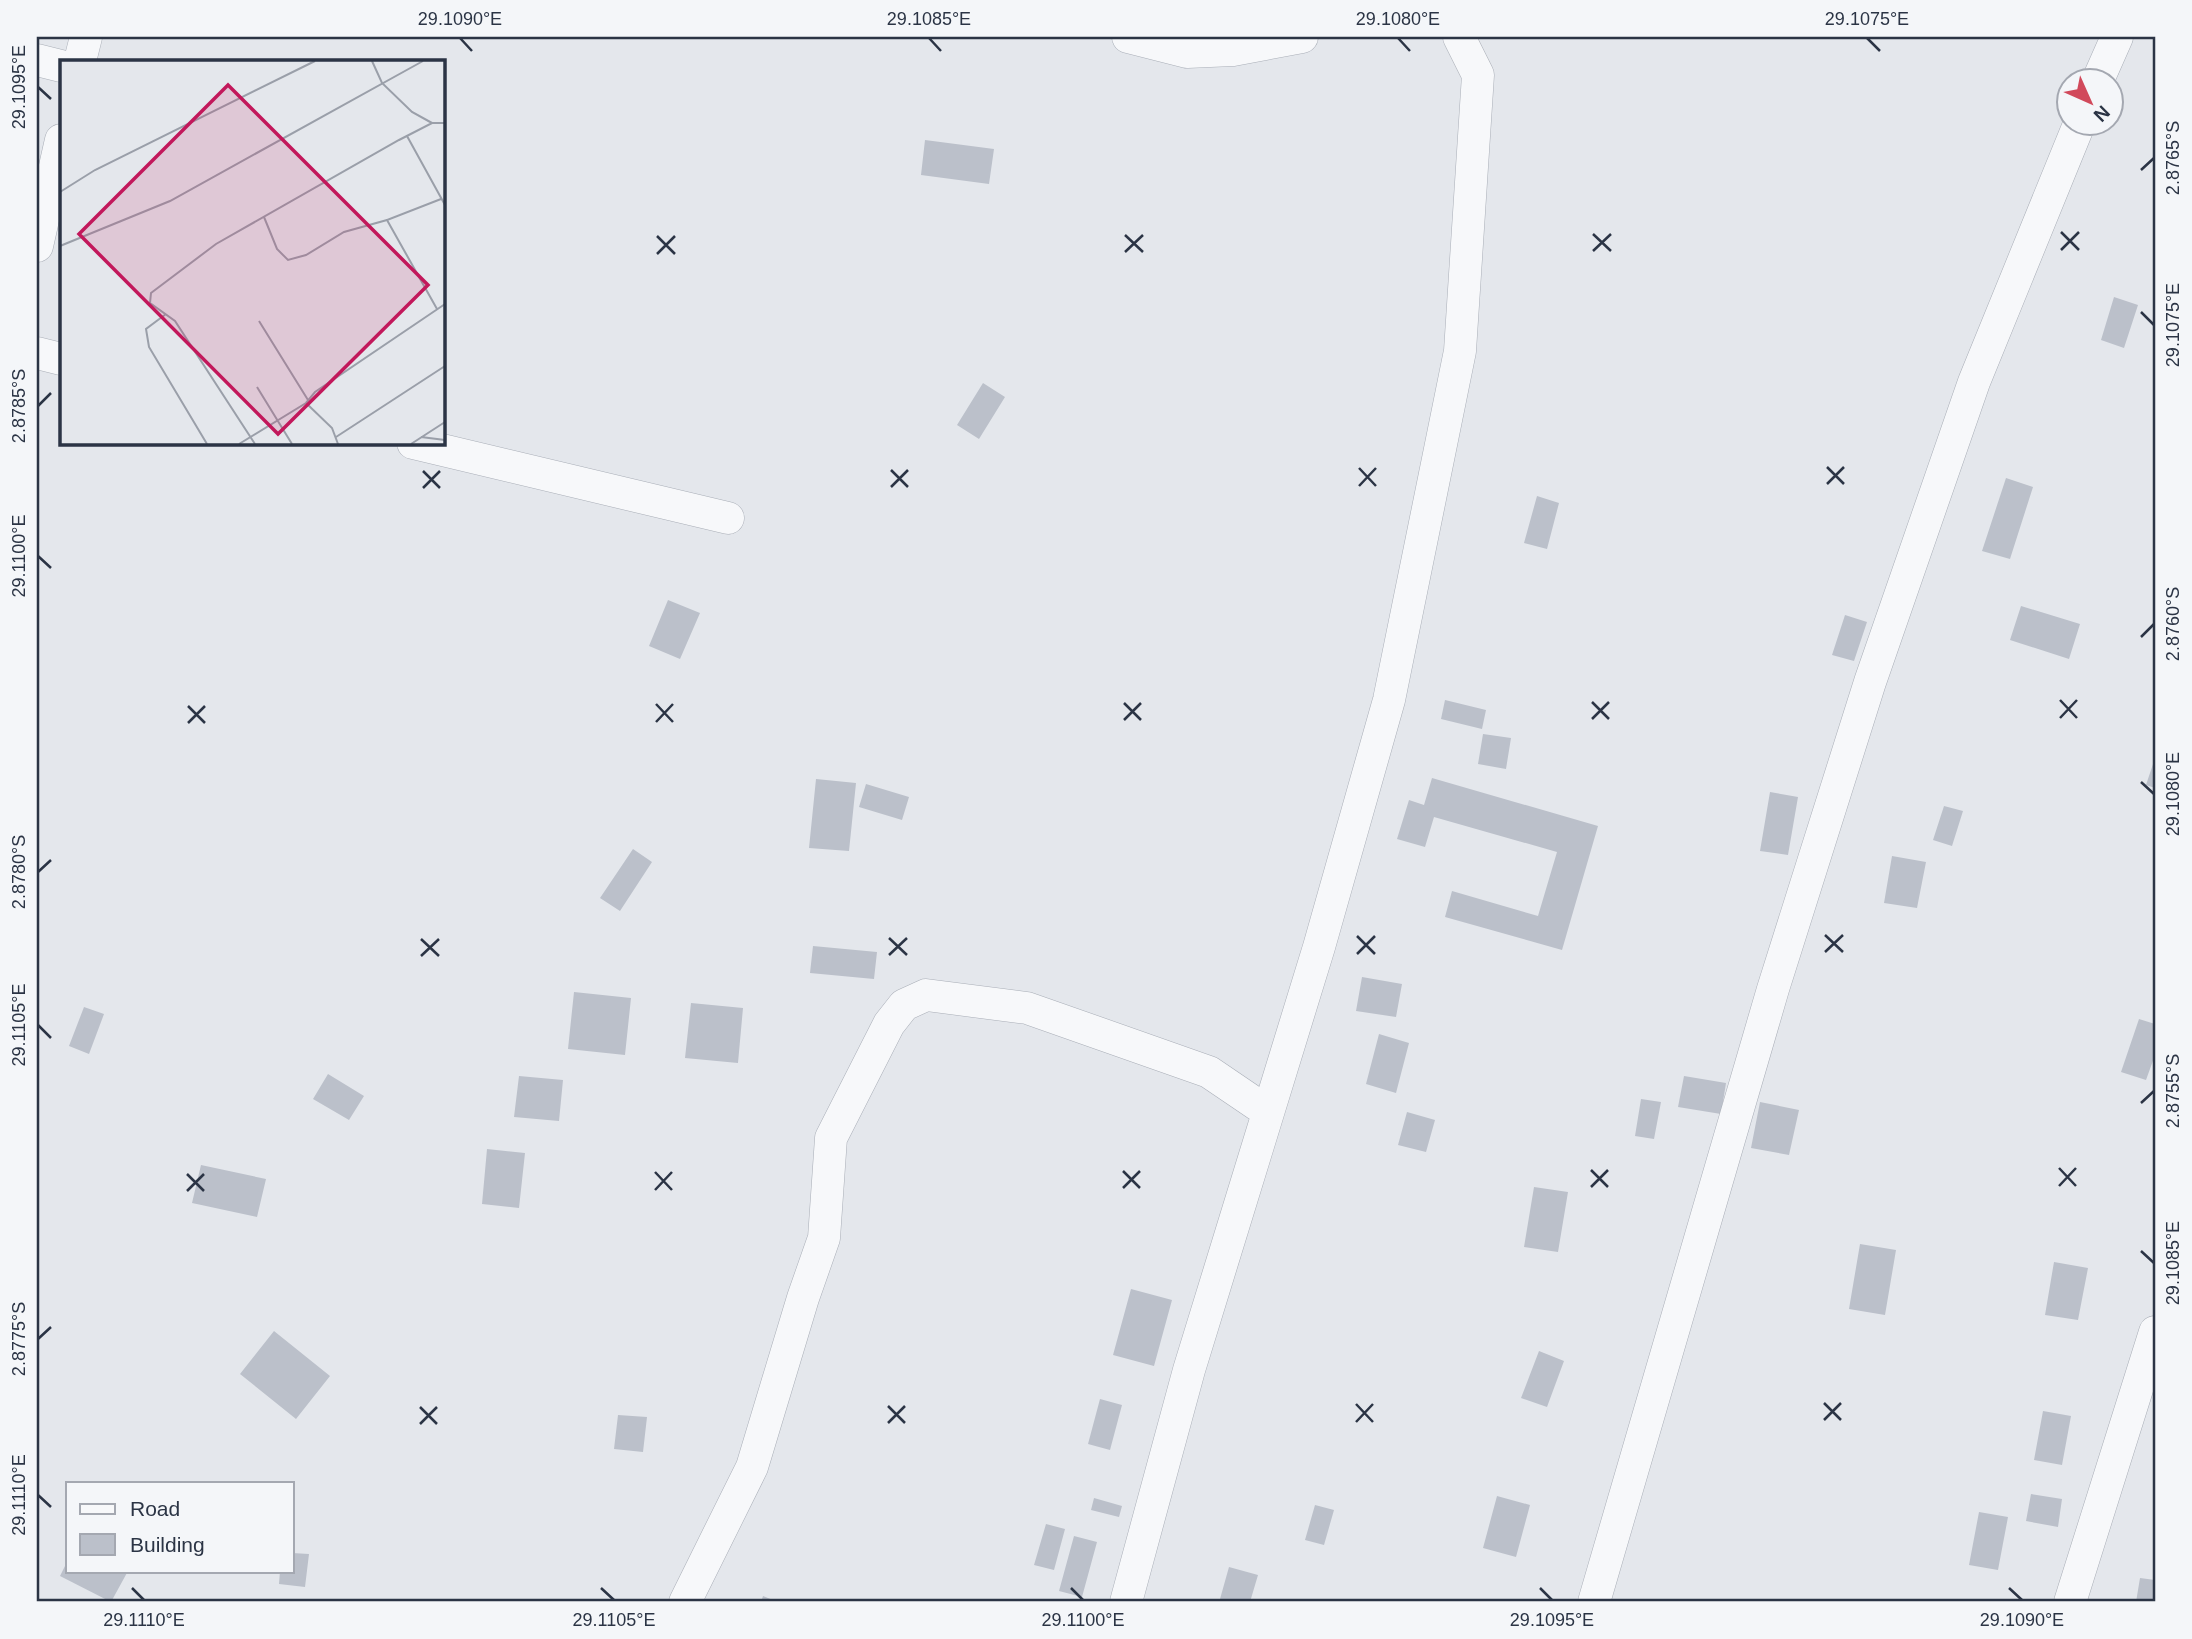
<svg xmlns="http://www.w3.org/2000/svg" width="2192" height="1639" viewBox="0 0 2192 1639" font-family="Helvetica,sans-serif">
	<style>
		.building { fill: #bbc0ca }
		.lines { fill: none; stroke-linecap: round; stroke-linejoin: round }
		.street-casing { stroke: #a9aeb7; stroke-width: 33 }
		.street { stroke: #f7f8fa; stroke-width: 32 }
		.ticks { fill: none; stroke: #2b3445; stroke-width: 2.5 }
		.inset-road { fill: none; stroke: #9a9fa9; stroke-width: 2 }
		.view { fill: #c2185b; fill-opacity: 0.15; stroke: #c2185b; stroke-width: 3.5 }
		.inset-edge { fill: none; stroke: #2b3445; stroke-width: 3.5 }
		.neatline { fill: none; stroke: #2b3445; stroke-width: 2.5 }
		.ticks-label { font-size: 18px; text-anchor: middle; fill: #2b3445 }
	</style>
	<rect width="100%" height="100%" fill="#e4e7ec"/>
	<path class="building" d="M925,140l69,9 -5,35 -68,-9z
		M2114,297l24,8 -14,43 -23,-8z
		M983,383l22,14 -26,42 -22,-14z
		M2006,478l27,9 -23,72 -28,-8z
		M1537,496l22,7 -12,46 -23,-6z
		M668,600l32,13 -20,46 -31,-13z
		M2021,606l59,18 -11,35 -59,-19z
		M1845,615l22,7 -13,39 -22,-6z
		M1445,700l41,10 -4,19 -41,-10z
		M1483,734l28,4 -5,31 -28,-5z
		M2155,758v30l-9,-3z
		M1432,778l166,48 -36,124 -117,-33 7,-26 86,25 19,-64 -123,-35 -9,30 -28,-8 12,-39 15,5z
		M816,779l40,4 -7,68 -40,-3z
		M866,784l43,13 -7,23 -43,-13z
		M1770,792l28,5 -10,58 -28,-4z
		M1944,806l19,5 -11,35 -19,-6z
		M633,849l19,13 -32,49 -20,-13z
		M1892,856l34,6 -9,46 -33,-5z
		M813,946l64,6 -3,27 -64,-6z
		M1362,977l40,7 -6,33 -40,-6z
		M574,992l57,6 -6,57 -57,-6z
		M691,1003l52,5 -5,55 -53,-5z
		M84,1007l20,7 -15,40 -20,-8z
		M2139,1019l16,5v31l-9,25 -25,-8z
		M1379,1034l30,9 -13,50 -30,-9z
		M328,1074l36,22 -15,24 -36,-21z
		M519,1076l44,4 -4,41 -45,-4z
		M1684,1076l42,7 -5,31 -43,-7z
		M1641,1099l20,3 -7,37 -19,-3z
		M1760,1102l39,8 -10,45 -38,-7z
		M1407,1112l28,8 -9,32 -28,-7z
		M487,1149l38,4 -6,55 -37,-4z
		M201,1165l65,14 -9,38 -65,-14z
		M1534,1187l34,5 -10,60 -34,-5z
		M1860,1244l36,6 -11,65 -36,-6z
		M2054,1262l34,6 -10,52 -33,-5z
		M1131,1289l41,11 -18,66 -41,-11z
		M274,1331l56,45 -34,43 -56,-45z
		M1539,1351l25,10 -17,46 -26,-9z
		M1100,1399l22,6 -12,45 -22,-6z
		M2043,1411l28,5 -9,49 -28,-5z
		M618,1415l29,2 -4,35 -29,-3z
		M2031,1494l31,5 -4,28 -32,-6z
		M1497,1496l33,9 -14,52 -33,-9z
		M1094,1498l28,8 -3,11 -28,-7z
		M1315,1505l19,5 -10,35 -19,-5z
		M1979,1512l29,5 -10,53 -29,-5z
		M1046,1524l19,5 -11,41 -20,-5z
		M1074,1536l23,6 -15,55 -23,-6z
		M292,1553l17,1 -4,33 -26,-3 1,-13h12z
		M68,1560v11h60l-17,31 -51,-26z
		M1229,1567l29,8 -8,27h-16l-14,-3z
		M2140,1578l15,2v22h-19z
		M763,1596l15,6h-17z"/>
	<g class="lines">
		<defs>
			<path id="street" d="M1128,37l59,15 46,-2 69,-13
				M37,60l24,6
				M80,61l6,-24
				M2098,80l19,-43
				M37,246l24,-106
				M37,353l24,6
				M413,443l315,75
				M685,1602l67,-135 51,-169 21,-60 7,-100 58,-114 15,-19 22,-10 101,13 182,64 59,40
				M1126,1602l63,-232 130,-423 70,-247 71,-349 18,-276 -19,-38
				M1594,1602l179,-613 97,-307 104,-300 106,-260
				M2070,1602l85,-270"/>
		</defs>
		<use href="#street" class="street-casing"/>
		<use href="#street" class="street"/>
	</g>
	<path class="ticks" d="M460,38l12,13M929,38l12,13M1398,38l12,13M1867,38l13,13M38,87l13,12M2141,170l13,-12M2061,232l18,18M1593,234l18,17M1125,235l18,17M657,236l18,18M2061,250l18,-18M1593,251l18,-17M1125,252l18,-17M657,254l18,-18M2141,312l13,13M38,406l13,-13M1827,467l17,17M1359,468l17,18M891,470l17,17M423,471l17,17M1827,484l17,-17M1359,486l17,-18M891,487l17,-17M423,488l17,-17M38,556l13,12M2141,637l13,-13M2060,700l17,18M1592,702l17,17M1124,703l17,17M656,704l17,18M188,706l17,17M2060,718l17,-18M1592,719l17,-17M1124,720l17,-17M656,722l17,-18M188,723l17,-17M2141,782l13,12M38,872l13,-12M1825,935l18,17M1357,936l18,18M889,938l18,17M421,939l18,17M1825,952l18,-17M1357,954l18,-18M889,955l18,-17M421,956l18,-17M38,1025l13,13M2141,1103l13,-12M2059,1168l17,18M1591,1170l17,17M1123,1171l17,17M655,1172l17,18M187,1174l17,17M2059,1186l17,-18M1591,1187l17,-17M1123,1188l17,-17M655,1190l17,-18M187,1191l17,-17M2141,1251l13,12M38,1339l13,-12M1824,1403l17,17M1356,1404l17,18M888,1406l17,17M420,1407l17,17M1824,1420l17,-17M1356,1422l17,-18M888,1423l17,-17M420,1424l17,-17M38,1495l13,12M132,1588l12,12M601,1588l13,12M1071,1588l12,12M1540,1588l12,12M2009,1588l13,12"/>
	<g transform="translate(60 60)">
		<rect width="385" height="385" fill="#e4e7ec"/>
		<path class="inset-road" d="M312,1l10,22 30,29 20,11M347,76l38,69M0,132l35,-22 220,-109M204,157l13,32 11,11 18,-5 38,-23 43,-12M0,186l110,-45 253,-140M377,249l-50,-89 54,-21M106,254l-20,15 3,18 58,97M199,261l49,79M197,327l35,57M246,343l26,25 6,16M276,377l109,-71M361,377l24,3M179,384l67,-41 9,-11 130,-88M195,384l-80,-123 -25,-18 1,-10 65,-49 183,-104 33,-17h13M351,384l34,-22"/>
		<path class="view" d="M168,25l200,200 -150,149 -199,-200z"/>
		<rect width="385" height="385" class="inset-edge"/>
	</g>
	<rect width="2192" height="1639" fill="none" stroke="#f4f6f9" stroke-width="77"/>
	<rect x="66" y="1482" width="228" height="91" fill="#f4f6f9" stroke="#a4a8b1" stroke-width="2"/>
	<rect x="80" y="1504" width="35" height="10" fill="#f7f8fa" stroke="#a4a8b1" stroke-width="2"/>
	<text x="130" y="1516" font-size="21" fill="#2b3445">Road</text>
	<rect x="80" y="1534" width="35" height="21" fill="#bbc0ca" stroke="#a4a8b1" stroke-width="2"/>
	<text x="130" y="1552" font-size="21" fill="#2b3445">Building</text>
	<g transform="translate(2090 102) rotate(135)"><circle r="33" fill="#f4f6f9" stroke="#a4a8b1" stroke-width="2"/>
	<path d="M0-5L12 26L0 18L-12 26Z" fill="#d1495b"/>
	<text y="-10" font-size="19" font-weight="bold" text-anchor="middle" fill="#2b3445">N</text>
	</g>
	<rect x="38" y="38" width="2116" height="1562" class="neatline"/>
	<g class="ticks-label">
		<text x="460" y="25">29.1090°E</text>
		<text x="929" y="25">29.1085°E</text>
		<text x="1398" y="25">29.1080°E</text>
		<text x="1867" y="25">29.1075°E</text>
		<text transform="translate(19 87) rotate(-90)" y="6">29.1095°E</text>
		<text transform="translate(2173 158) rotate(-90)" y="6">2.8765°S</text>
		<text transform="translate(2173 325) rotate(-90)" y="6">29.1075°E</text>
		<text transform="translate(19 406) rotate(-90)" y="6">2.8785°S</text>
		<text transform="translate(19 556) rotate(-90)" y="6">29.1100°E</text>
		<text transform="translate(2173 624) rotate(-90)" y="6">2.8760°S</text>
		<text transform="translate(2173 794) rotate(-90)" y="6">29.1080°E</text>
		<text transform="translate(19 872) rotate(-90)" y="6">2.8780°S</text>
		<text transform="translate(19 1025) rotate(-90)" y="6">29.1105°E</text>
		<text transform="translate(2173 1091) rotate(-90)" y="6">2.8755°S</text>
		<text transform="translate(2173 1263) rotate(-90)" y="6">29.1085°E</text>
		<text transform="translate(19 1339) rotate(-90)" y="6">2.8775°S</text>
		<text transform="translate(19 1495) rotate(-90)" y="6">29.1110°E</text>
		<text x="144" y="1626">29.1110°E</text>
		<text x="614" y="1626">29.1105°E</text>
		<text x="1083" y="1626">29.1100°E</text>
		<text x="1552" y="1626">29.1095°E</text>
		<text x="2022" y="1626">29.1090°E</text>
	</g>
</svg>
